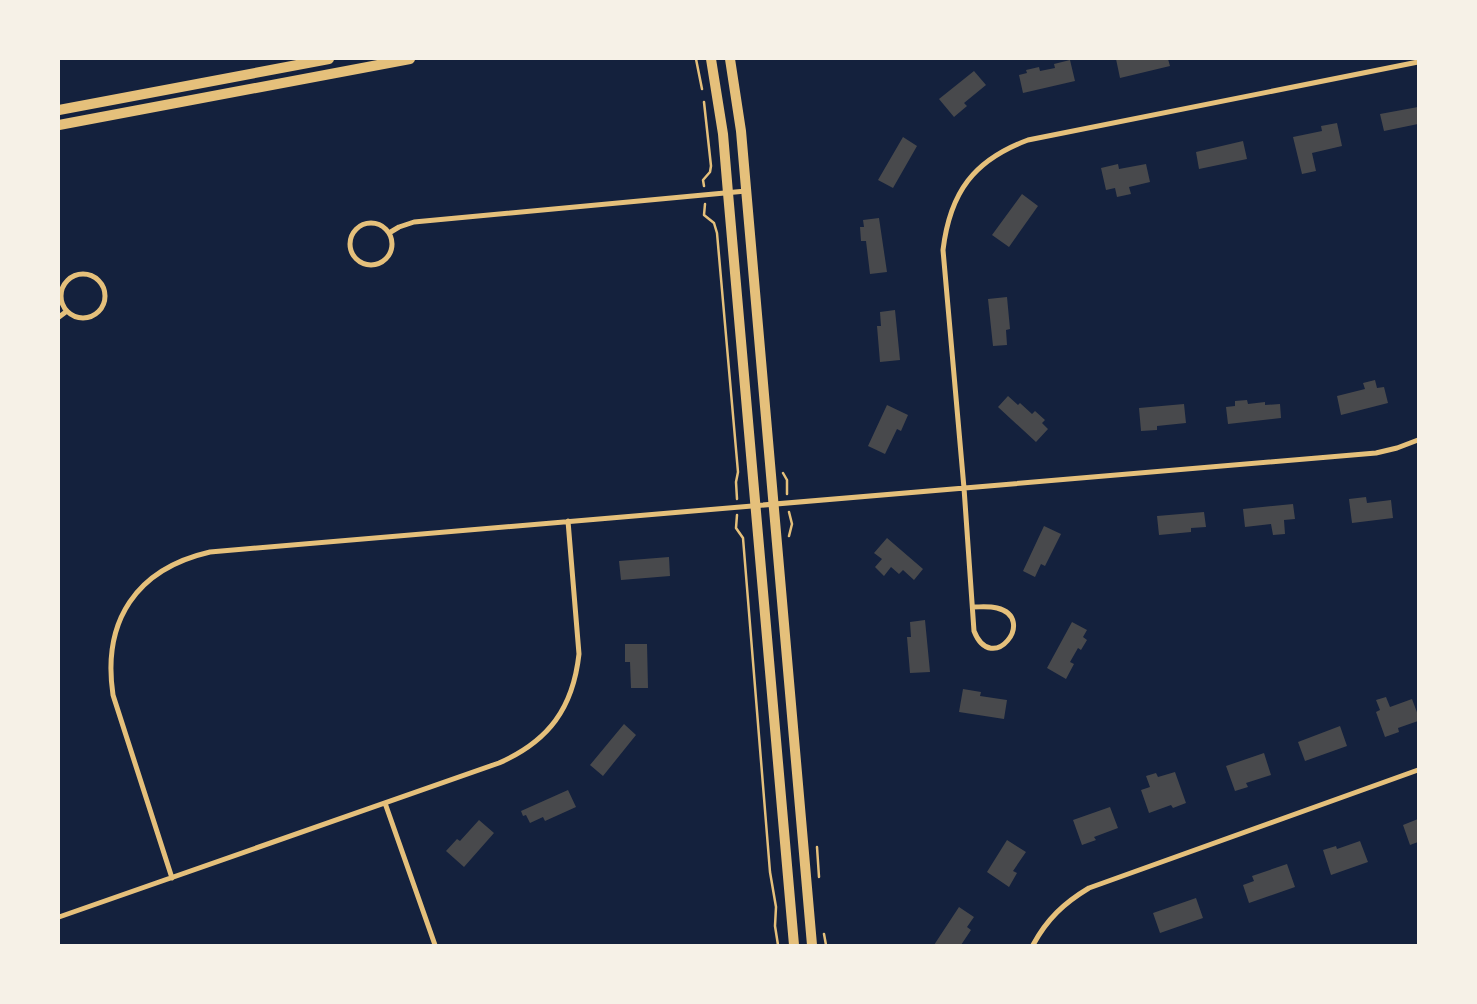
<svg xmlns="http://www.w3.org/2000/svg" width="1477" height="1004" viewBox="0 0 1477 1004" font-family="'Fira Sans Condensed',sans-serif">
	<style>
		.building { fill: #48494c }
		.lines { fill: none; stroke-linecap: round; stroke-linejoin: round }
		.path { stroke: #e5c07b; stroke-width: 2.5 }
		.minor { stroke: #e5c07b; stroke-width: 5 }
		.secondary { stroke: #e5c07b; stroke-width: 10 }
	</style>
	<rect width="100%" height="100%" fill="#14213d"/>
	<path class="building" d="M1116,59h52l2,7 -50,12z
		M1070,60l5,21 -52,12 -4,-18 8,-2 -1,-3 13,-3 1,4 15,-3 -1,-4z
		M974,71l12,14 -22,18 3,3 -13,11 -15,-18z
		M1418,107v17l-34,7 -4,-17z
		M1337,123l5,23 -30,7 4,18 -14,3 -9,-37 29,-6 -1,-5z
		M903,137l14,9 -24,42 -15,-8z
		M1243,141l4,18 -48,10 -3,-17z
		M1118,164l1,5 27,-5 4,18 -21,5 2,7 -14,3 -2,-9 -9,2 -5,-22z
		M1022,194l16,12 -29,41 -17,-12z
		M879,218l8,54 -17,2 -4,-33h-5l-1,-14h4l-1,-7z
		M1007,297l3,32 -4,1 1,15 -14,1 -5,-47z
		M895,310l5,50 -20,2 -3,-36h4l-1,-14z
		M1375,380l2,8 7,-1 4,16 -47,12 -4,-19 28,-7 -2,-6z
		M1008,396l10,9 2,-2 12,11 3,-3 10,9 -3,3 6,6 -12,13 -38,-35z
		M1247,400l1,4 17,-2v3l15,-1 1,14 -53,6 -2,-17 9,-1v-5z
		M1184,404l2,19 -29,3v4l-16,1 -2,-23z
		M887,405l21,10 -7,16 -4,-2 -12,25 -17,-8z
		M1366,497l1,6 24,-3 2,18 -41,5 -3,-24z
		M1293,504l2,15 -11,1 1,14 -12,1 -2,-11 -26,3 -2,-18z
		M1204,512l2,15 -15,1v4l-32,3 -2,-19z
		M1044,526l17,8 -16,32 -4,-2 -6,13 -12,-6z
		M887,538l36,31 -9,11 -11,-10 -4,4 -8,-7 -7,9 -9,-9 7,-8 -8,-6z
		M669,557l1,19 -49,4 -2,-19z
		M925,620l5,52 -20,1 -3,-36h4l-1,-15z
		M1072,622l15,8 -4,7 4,3 -6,10 -3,-2 -8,14 4,2 -8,15 -19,-11z
		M625,644h22l1,44h-17l-1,-26h-5z
		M963,689l18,3 -1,4 27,4 -3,19 -45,-7z
		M1386,697l4,10 22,-8 6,16v6l-20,7 1,4 -14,5 -9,-25 4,-2 -4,-10z
		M624,724l12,11 -33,41 -13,-11z
		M1340,726l7,20 -42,15 -7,-19z
		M1264,753l7,22 -25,8 2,4 -13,4 -9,-25z
		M1175,772l11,31 -13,5 -2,-3 -22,8 -8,-23 9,-3 -4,-11 10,-3 2,4z
		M568,790l8,17 -31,14 -2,-4 -13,6 -4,-8 -3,1 -2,-5z
		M1110,807l8,21 -24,9 2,3 -14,5 -9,-25z
		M1418,819v23l-8,3 -7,-20z
		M479,820l15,13 -30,34 -18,-16 11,-12 3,2z
		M1007,840l19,12 -13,19 4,2 -8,14 -22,-15z
		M1360,841l8,21 -37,13 -8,-25 13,-4 1,3z
		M1287,864l8,23 -46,16 -6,-18 11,-4 -2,-5z
		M1196,898l7,20 -43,15 -7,-20z
		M959,907l15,10 -7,10 4,3 -10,15h-27z"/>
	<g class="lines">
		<path class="path" d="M696,59l6,30
			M704,186l-1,-6 7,-8 1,-6 -7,-64
			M705,204l-1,11 10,8 3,10 21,239 -2,10 1,17
			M783,473l4,7v14
			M789,512l3,12 -3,12
			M737,515l-1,13 7,10 27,334 6,35 -1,19 3,19
			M817,847l2,30
			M824,934l2,11"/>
		<path class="minor" d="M350 244a21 21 0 1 1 42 0a21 21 0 1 1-42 0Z
			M389,233l10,-6 15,-5 332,-31
			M61 296a22 22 0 1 1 44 0a22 22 0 1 1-44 0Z
			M59,317l8,-6
			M973,607c8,0 16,-1 24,1 41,10 -5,69 -23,23l-10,-143 -21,-238c7,-58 31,-90 85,-110l390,-78
			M385,803l50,142
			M172,878l-59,-183c-11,-74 23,-126 97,-143l1166,-99 21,-5 21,-8
			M59,917l440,-154c50,-22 74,-55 80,-109l-11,-133
			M1033,945c14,-26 31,-42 56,-57l329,-118"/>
		<path class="secondary" d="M711,59l12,75 5,59 66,752
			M730,59l11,72 71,814
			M59,110l270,-51
			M59,125l351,-66"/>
	</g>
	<rect width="1477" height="1004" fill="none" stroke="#f6f1e7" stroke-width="120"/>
</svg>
